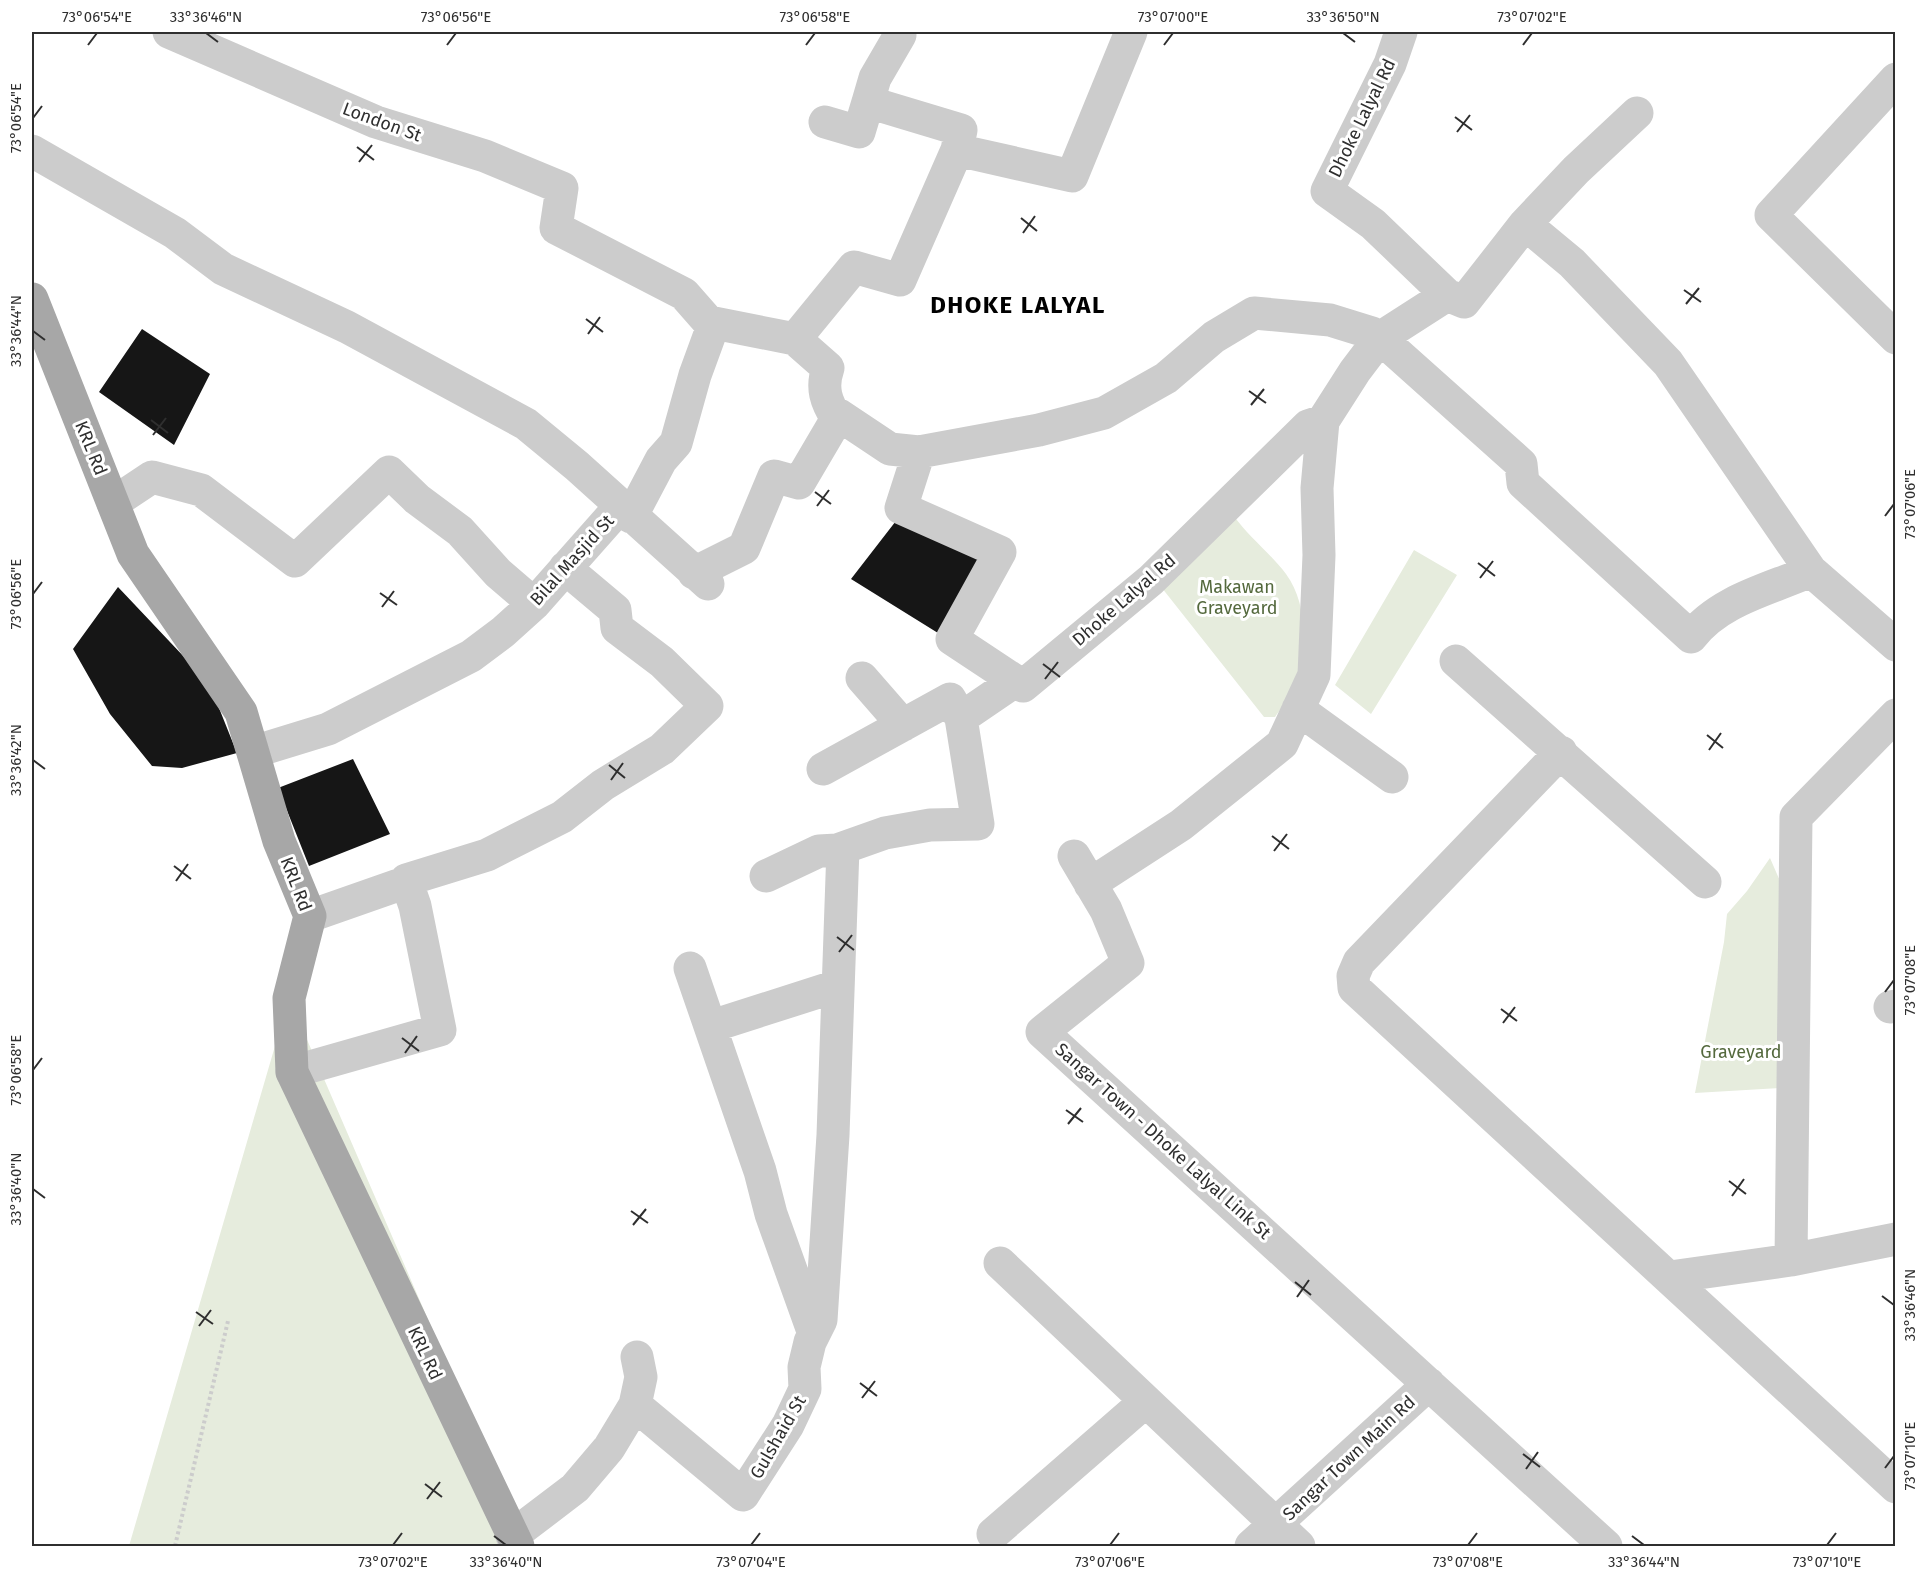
<svg xmlns="http://www.w3.org/2000/svg" width="1927" height="1578" viewBox="0 0 1927 1578" font-family="'Fira Sans',sans-serif">
	<style>
		.green { fill: #e6ecdd }
		.building { fill: #161616 }
		.lines { fill: none; stroke-linecap: round; stroke-linejoin: round }
		.path { stroke: #ccc; stroke-width: 4; stroke-dasharray: 3 3; stroke-linecap: butt }
		.minor { stroke: #ccc; stroke-width: 33 }
		.major { stroke: #a7a7a7; stroke-width: 33 }
		.ticks { fill: none; stroke: #2f2f2f; stroke-width: 2 }
		.labels { text-anchor: middle; stroke-width: 6; stroke-linejoin: round; paint-order: stroke }
		.street-label { font-size: 18px; fill: #2f2f2f; stroke: #fff }
		.park-label { font-size: 18px; fill: #54693d; stroke: #fff }
		.district-label { font-size: 24px; font-weight: bold; letter-spacing: 1.5px; fill: #000; stroke: #fff }
		.neatline { fill: none; stroke: #2f2f2f; stroke-width: 2 }
		.ticks-label { font-size: 15px; text-anchor: middle; fill: #2f2f2f }
	</style>
	<rect width="100%" height="100%" fill="#fff"/>
	<path class="green" d="M1233,515c16,22 37,38 53,59 24,33 21,84 5,120 -3,8 -11,15 -16,23h-11l-106,-134z
		M1414,550l43,25 -86,139 -36,-29z
		M1770,858l10,23v207l-85,5 29,-151 3,-28 20,-23z
		M289,998l237,548h-397z"/>
	<path class="building" d="M142,329l68,45 -36,71 -75,-53z
		M899,517l88,42 -41,79 -95,-59z
		M118,587l69,73 28,38 22,55 -55,15 -30,-2 -42,-52 -37,-65z
		M353,759l37,75 -81,32 -31,-78z"/>
	<g class="lines">
		<path class="path" d="M175,1546l53,-225"/>
		<path class="minor" d="M169,32l207,90 109,34 77,32 -6,40 128,66 29,33
			M1401,32l-11,32 -63,127 46,33 74,71 17,7 61,-78 51,-54 61,-57
			M1896,79l-125,136 125,123
			M868,102l7,-24 25,-43
			M957,150l115,26 59,-144
			M32,151l143,82 48,36 124,58 179,97 51,42 131,118
			M1525,224l47,39 96,100 143,208 85,74
			M795,339l59,-72 46,13 57,-130 4,-20 -93,-28 -9,30 -34,-10
			M795,339l33,29c-7,20 -2,34 9,51
			M919,452l-18,56 99,44 -48,87 71,47 128,-106 157,-154 15,-5
			M113,503l39,-26 49,13 94,71 94,-89 28,27 43,32 38,42 36,31
			M631,517l30,-57 15,-17 19,-68 19,-52 81,16
			M694,573l50,-25 30,-72 25,7 40,-68 51,34 29,3 120,-22 65,-17 62,-35 48,-41 40,-24 76,7 42,13 8,5 141,126 2,19 168,154c28,-37 79,-48 120,-66
			M1456,661l249,221
			M862,678l41,47
			M1298,709l94,68
			M253,752l75,-23 143,-73 32,-24 31,-28 84,-95 13,8
			M1561,752l-202,210 -6,14 1,12 542,499
			M823,769l127,-70 11,19
			M1074,856l32,54 22,53 -86,69 564,514
			M766,876l53,-25 18,-1 48,-17 45,-8 48,-1 -17,-106 54,-37
			M1090,884l91,-59 101,-81 32,-69 5,-120 -2,-67 6,-67 32,-50 25,-33 67,-43
			M310,916l97,-34
			M690,968l70,203 11,43 43,120
			M1890,1007l6,-1
			M712,1026l125,-40
			M292,1072l148,-42 -25,-124 -9,-26 81,-25 75,-38 41,-32 59,-36 45,-43 -45,-44 -45,-34 -2,-18 -50,-42
			M1791,1260l5,-443 100,-102
			M1000,1263l299,283
			M1670,1277l121,-17 105,-21
			M635,1405l108,90 45,-70 17,-36 -1,-22 6,-25 11,-22 12,-185 10,-287
			M993,1534l153,-133
			M512,1536l63,-48 34,-40 26,-43 6,-28 -4,-20
			M1251,1546l178,-162"/>
		<path class="major" d="M32,299l101,255 108,158 38,129 31,75 -21,82 3,74 226,474"/>
	</g>
	<path class="ticks" d="M206,33l12,9M1343,33l12,9M88,45l9,-12M447,45l9,-12M806,45l9,-12M1164,45l9,-12M1523,45l9,-12M1455,117l17,13M33,118l9,-12M1457,132l13,-17M357,147l17,13M359,162l13,-17M1021,218l16,13M1023,233l12,-17M1684,290l17,12M1686,304l13,-16M586,319l17,13M33,331l12,9M588,334l12,-17M1249,391l17,12M1251,405l13,-16M151,420l17,13M153,435l13,-17M815,492l16,12M817,506l12,-16M1885,516l9,-12M1478,563l17,13M1480,578l13,-17M380,593l17,12M33,594l9,-12M382,607l12,-16M1043,664l17,13M1045,679l13,-17M1707,735l16,13M1709,750l12,-17M33,760l12,9M609,765l16,13M611,780l12,-17M1272,836l17,13M1274,851l13,-17M174,866l17,13M176,881l12,-17M837,937l17,13M839,952l13,-17M1885,992l9,-12M1501,1009l16,12M1503,1023l12,-16M402,1038l17,13M405,1053l12,-17M33,1070l9,-12M1066,1110l17,12M1068,1124l13,-16M1729,1181l17,13M33,1189l12,9M1732,1196l12,-17M631,1211l17,12M633,1225l13,-16M1295,1282l16,13M1882,1296l12,9M1297,1297l12,-17M196,1312l17,12M199,1326l12,-16M860,1383l17,13M862,1398l13,-17M1523,1454l17,13M1885,1468l9,-12M1526,1469l12,-17M425,1484l17,13M427,1499l13,-17M494,1536l12,9M1632,1536l12,9M393,1545l9,-12M751,1545l9,-12M1110,1545l9,-12M1468,1545l9,-12M1827,1545l9,-12"/>
	<g class="labels">
		<g class="street-label">
			<text transform="translate(1362 118) rotate(-64)" y="6">Dhoke Lalyal Rd</text>
			<text transform="translate(382 122) rotate(20)" y="6">London St</text>
			<text transform="translate(91 448) rotate(68)" y="6">KRL Rd</text>
			<text transform="translate(572 560) rotate(-48)" y="6">Bilal Masjid St</text>
			<text transform="translate(1124 600) rotate(-41)" y="6">Dhoke Lalyal Rd</text>
			<text transform="translate(296 884) rotate(69)" y="6">KRL Rd</text>
			<text transform="translate(1163 1141) rotate(42)" y="6">Sangar Town - Dhoke Lalyal Link St</text>
			<text transform="translate(425 1353) rotate(65)" y="6">KRL Rd</text>
			<text transform="translate(778 1437) rotate(-60)" y="6">Gulshaid St</text>
			<text transform="translate(1349 1458) rotate(-43)" y="6">Sangar Town Main Rd</text>
		</g>
		<g class="park-label">
			<text x="1237" y="593">Makawan<tspan x="1237" dy="21">Graveyard</tspan></text>
			<text x="1741" y="1058">Graveyard</text>
		</g>
		<g class="district-label">
			<text x="1018" y="313">DHOKE LALYAL</text>
		</g>
	</g>
	<rect width="1927" height="1578" fill="none" stroke="#ffffff" stroke-width="66"/>
	<rect x="33" y="33" width="1861" height="1512" class="neatline"/>
	<g class="ticks-label">
		<text x="97" y="22">73°06'54"E</text>
		<text x="206" y="22">33°36'46"N</text>
		<text x="456" y="22">73°06'56"E</text>
		<text x="815" y="22">73°06'58"E</text>
		<text x="1173" y="22">73°07'00"E</text>
		<text x="1343" y="22">33°36'50"N</text>
		<text x="1532" y="22">73°07'02"E</text>
		<text transform="translate(16 118) rotate(-90)" y="5">73°06'54"E</text>
		<text transform="translate(16 331) rotate(-90)" y="5">33°36'44"N</text>
		<text transform="translate(1910 504) rotate(-90)" y="5">73°07'06"E</text>
		<text transform="translate(16 594) rotate(-90)" y="5">73°06'56"E</text>
		<text transform="translate(16 760) rotate(-90)" y="5">33°36'42"N</text>
		<text transform="translate(1910 980) rotate(-90)" y="5">73°07'08"E</text>
		<text transform="translate(16 1070) rotate(-90)" y="5">73°06'58"E</text>
		<text transform="translate(16 1189) rotate(-90)" y="5">33°36'40"N</text>
		<text transform="translate(1910 1305) rotate(-90)" y="5">33°36'46"N</text>
		<text transform="translate(1910 1456) rotate(-90)" y="5">73°07'10"E</text>
		<text x="393" y="1567">73°07'02"E</text>
		<text x="506" y="1567">33°36'40"N</text>
		<text x="751" y="1567">73°07'04"E</text>
		<text x="1110" y="1567">73°07'06"E</text>
		<text x="1468" y="1567">73°07'08"E</text>
		<text x="1644" y="1567">33°36'44"N</text>
		<text x="1827" y="1567">73°07'10"E</text>
	</g>
</svg>
